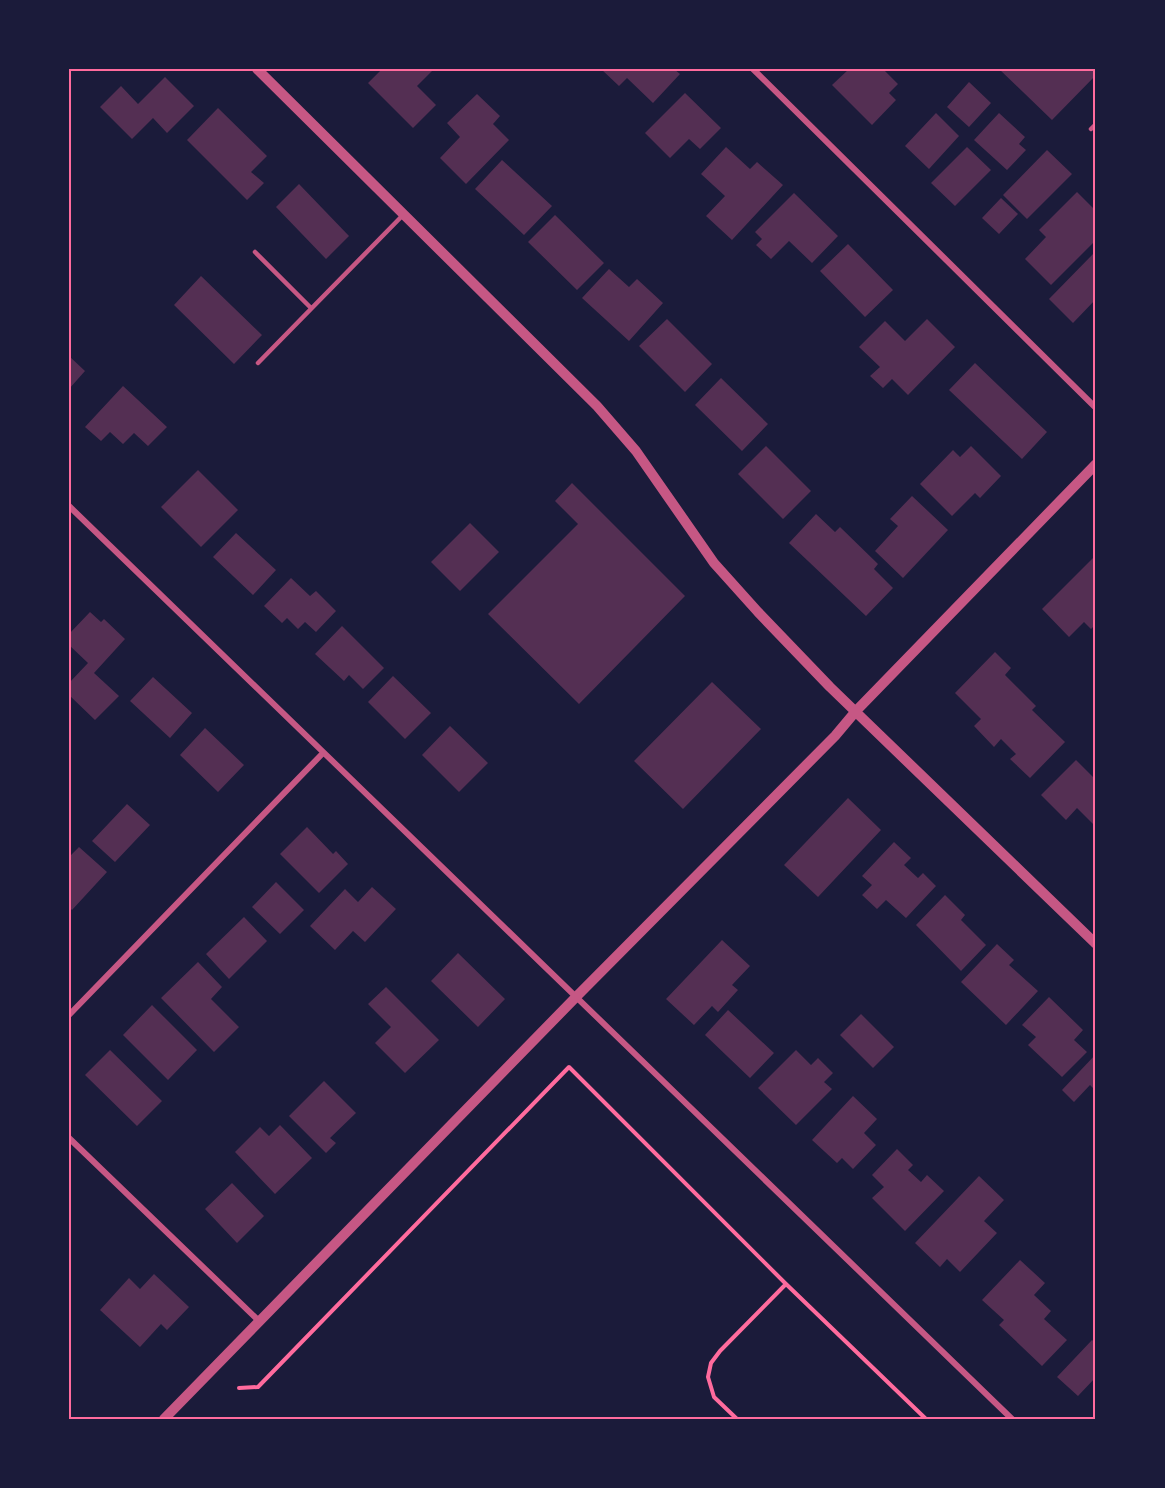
<svg xmlns="http://www.w3.org/2000/svg" width="1165" height="1488" viewBox="0 0 1165 1488" font-family="Figtree,sans-serif">
	<style>
		.building { fill: #542f53 }
		.lines { fill: none; stroke-linecap: round; stroke-linejoin: round }
		.path { stroke: #ff6b9d; stroke-width: 4 }
		.service { stroke: #c65784; stroke-width: 4.5 }
		.minor { stroke: #c65784; stroke-width: 6 }
		.tertiary { stroke: #c65784; stroke-width: 10 }
		.neatline { fill: none; stroke: #ff6b9d; stroke-width: 2 }
	</style>
	<rect width="100%" height="100%" fill="#1b1b3a"/>
	<path class="building" d="M382,69h52l-17,17 19,19 -23,23 -45,-45z
		M601,69h73l6,5 -27,29 -26,-25 -8,8z
		M849,69h34l15,15 -9,9 7,7 -24,25 -40,-40z
		M999,69h97v6l-44,45z
		M165,77l29,29 -27,27 -14,-15 -21,21 -32,-32 21,-21 17,18z
		M969,82l22,21 -22,24 -22,-20z
		M685,93l36,35 -21,21 -11,-10 -19,19 -25,-25z
		M477,94l23,22 -7,8 16,16 -43,44 -26,-26 20,-21 -13,-14z
		M218,108l49,48 -16,16 13,11 -17,17 -60,-60z
		M936,113l23,23 -30,33 -24,-23z
		M999,113l26,24 -6,7 7,6 -19,20 -33,-30z
		M726,147l24,22 7,-7 26,23 -51,55 -26,-24 19,-20 -24,-22z
		M967,147l24,23 -36,36 -24,-23z
		M1047,150l25,24 -45,45 -24,-24z
		M502,160l50,46 -28,29 -49,-46z
		M299,184l50,52 -23,23 -50,-52z
		M1077,192l19,19v29l-45,45 -26,-26 21,-22 -7,-7z
		M794,193l44,43 -26,27 -23,-22 -18,18 -15,-14 6,-6 -7,-7z
		M1001,198l17,16 -19,20 -17,-16z
		M555,215l49,48 -27,27 -49,-48z
		M848,244l45,46 -28,27 -45,-46z
		M1093,254l3,3v42l-23,24 -24,-24z
		M609,269l20,18 8,-8 26,24 -34,38 -47,-43z
		M201,276l61,59 -28,29 -60,-59z
		M667,319l45,45 -27,28 -46,-46z
		M927,319l28,28 -47,48 -16,-16 -9,9 -13,-12 10,-9 -21,-20 26,-26 20,20z
		M69,356l16,15 -16,18z
		M975,363l72,69 -25,27 -73,-69z
		M721,378l47,46 -26,27 -47,-46z
		M123,386l44,41 -19,19 -14,-13 -11,11 -13,-12 -9,9 -16,-14z
		M766,446l45,45 -28,28 -45,-45z
		M971,446l30,30 -21,22 -5,-5 -23,23 -32,-32 33,-34 7,7z
		M198,470l40,40 -37,37 -40,-40z
		M572,483l113,113 -106,108 -91,-90 90,-90 -23,-23z
		M912,496l36,34 -45,48 -28,-27 23,-25 -8,-7z
		M816,514l19,18 5,-5 38,37 -4,5 19,19 -27,28 -77,-73z
		M470,523l29,29 -39,39 -29,-29z
		M236,533l40,37 -23,25 -40,-38z
		M1096,555v69l-5,5 -7,-7 -15,15 -27,-28z
		M291,578l19,18 6,-5 20,20 -20,21 -11,-10 -7,7 -11,-11 -5,5 -18,-17z
		M90,612l11,10 3,-3 21,20 -31,34 25,23 -24,24 -26,-25v-12l19,-20 -19,-18v-11z
		M342,626l42,42 -21,21 -14,-14 -5,6 -29,-27z
		M995,652l16,16 -6,7 31,31 -4,4 33,32 -35,36 -20,-19 6,-5 -15,-15 -7,8 -20,-21 7,-7 -26,-26z
		M393,676l38,37 -26,26 -37,-37z
		M153,677l39,36 -22,25 -40,-37z
		M712,682l49,47 -78,80 -49,-48z
		M450,726l38,37 -29,29 -37,-37z
		M205,728l39,37 -26,27 -38,-37z
		M1076,760l20,20v47l-19,-19 -11,12 -25,-25z
		M848,798l33,32 -63,67 -34,-32z
		M127,804l23,21 -35,37 -23,-21z
		M307,827l26,27 3,-3 12,13 -29,29 -39,-39z
		M894,842l17,16 -7,7 14,13 5,-5 13,13 -30,32 -20,-18 -9,9 -15,-14 10,-10 -10,-9z
		M79,847l28,25 -35,38 -3,-3v-50z
		M276,882l28,28 -24,24 -28,-27z
		M372,887l24,22 -31,33 -12,-11 -18,19 -25,-24 35,-37 13,13z
		M945,895l20,20 -4,5 25,25 -25,26 -45,-46z
		M244,917l23,24 -38,38 -23,-25z
		M722,940l28,26 -18,19 6,5 -20,22 -6,-6 -18,19 -28,-26z
		M997,944l17,16 -5,5 29,26 -32,34 -45,-43z
		M458,953l47,46 -27,28 -47,-46z
		M198,962l24,25 -11,12 28,28 -25,25 -53,-54z
		M386,987l53,53 -34,33 -30,-30 16,-16 -23,-23z
		M1049,997l34,33 -9,10 13,12 -25,25 -34,-32 8,-8 -14,-12z
		M152,1005l45,45 -29,30 -45,-45z
		M728,1010l46,43 -24,25 -45,-43z
		M861,1014l33,33 -21,21 -33,-33z
		M110,1050l52,51 -25,25 -52,-51z
		M796,1050l15,15 7,-7 15,15 -9,9 8,7 -36,36 -38,-37z
		M1096,1054v37l-6,-6 -16,17 -12,-12z
		M324,1081l32,32 -26,25 6,5 -10,10 -37,-37z
		M853,1096l24,23 -13,14 12,12 -23,24 -11,-11 -5,5 -25,-23z
		M280,1125l32,33 -37,36 -40,-42 25,-25 9,9z
		M897,1149l16,16 -5,5 13,12 6,-7 17,16 -39,40 -33,-33 12,-11 -12,-12z
		M979,1176l25,24 -20,21 13,12 -37,39 -13,-13 -7,8 -25,-24z
		M232,1183l32,33 -27,27 -32,-34z
		M1020,1260l25,23 -11,12 17,16 -7,8 23,21 -25,26 -43,-41 5,-5 -22,-20z
		M154,1274l35,33 -22,23 -6,-6 -21,23 -40,-37 29,-32 11,11z
		M1092,1340l4,3v34l-18,19 -21,-19z"/>
	<g class="lines">
		<path class="path" d="M239,1388l19,-1 311,-320 217,217 140,135
			M737,1419l-23,-22 -6,-20 3,-14 9,-12 66,-67"/>
		<path class="service" d="M1091,129l5,-5
			M255,252l56,56
			M258,363l146,-149"/>
		<path class="minor" d="M753,69l343,339
			M69,506l943,913
			M69,1015l254,-262
			M69,1138l190,183"/>
		<path class="tertiary" d="M257,69l340,337 39,45 78,112 44,49 72,75 266,257
			M164,1419l412,-422 259,-261 21,-25 240,-247"/>
	</g>
	<rect width="1165" height="1488" fill="none" stroke="#1b1b3a" stroke-width="141"/>
	<rect x="70" y="70" width="1024" height="1348" class="neatline"/>
</svg>
